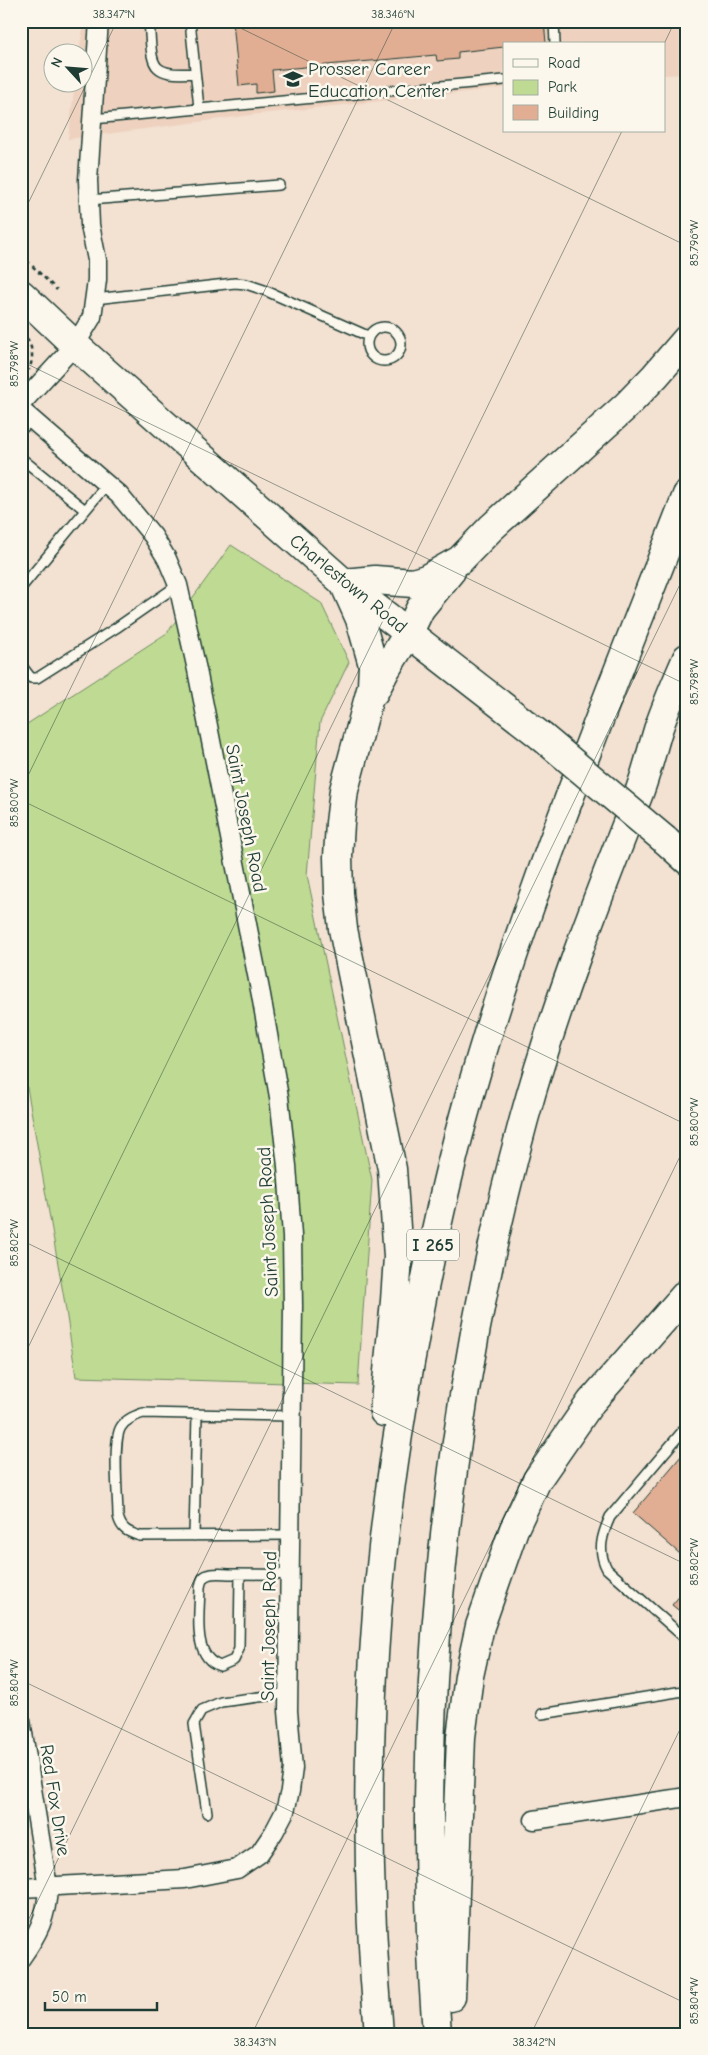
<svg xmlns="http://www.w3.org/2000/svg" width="708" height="2055" viewBox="0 0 708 2055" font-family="'Comic Neue',sans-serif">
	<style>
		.built { fill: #eed2bf }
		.green { fill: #bfda92; stroke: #6f8c63 }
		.building { fill: #e1ae94; stroke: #1f3d34 }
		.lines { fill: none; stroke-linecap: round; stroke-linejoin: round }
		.lane-casing { stroke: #1f3d34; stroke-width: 12 }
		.street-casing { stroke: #1f3d34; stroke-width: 21 }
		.primary-casing { stroke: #1f3d34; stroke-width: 31 }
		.highway-casing { stroke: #1f3d34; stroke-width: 31 }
		.path { stroke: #1f3d34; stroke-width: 2.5; stroke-dasharray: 4 4; stroke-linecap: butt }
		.lane { stroke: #fbf7ec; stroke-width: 9 }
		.street { stroke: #fbf7ec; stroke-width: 18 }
		.primary { stroke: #fbf7ec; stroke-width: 28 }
		.highway { stroke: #fbf7ec; stroke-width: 28 }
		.primary-bridge-casing { stroke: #1f3d34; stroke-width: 31; stroke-linecap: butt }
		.primary-bridge { stroke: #fbf7ec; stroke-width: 28 }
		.ticks { fill: none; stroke: #1f3d34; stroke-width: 1; stroke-opacity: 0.45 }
		.labels { text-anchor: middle; stroke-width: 5; stroke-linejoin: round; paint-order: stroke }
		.shield { fill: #fbf7ec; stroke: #61756b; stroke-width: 1 }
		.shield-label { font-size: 18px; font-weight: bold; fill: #1f3d34 }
		.poi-label { font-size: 19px; fill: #1f3d34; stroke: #fbf7ec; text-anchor: start }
		.street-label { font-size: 19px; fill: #1f3d34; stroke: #fbf7ec }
		.neatline { fill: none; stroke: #1f3d34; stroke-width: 2 }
		.ticks-label { font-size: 12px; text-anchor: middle; fill: #1f3d34 }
	</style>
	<rect width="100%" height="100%" fill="#f3e1d2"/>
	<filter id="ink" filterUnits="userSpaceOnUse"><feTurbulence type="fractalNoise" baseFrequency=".02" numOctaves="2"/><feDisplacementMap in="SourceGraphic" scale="10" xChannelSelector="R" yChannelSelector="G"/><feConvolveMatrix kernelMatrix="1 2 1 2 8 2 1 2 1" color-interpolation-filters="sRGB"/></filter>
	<g filter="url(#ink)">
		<path class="built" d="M84,21h603v53l-23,1v-31h-160v44l-245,26 -191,25 7,-56 7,-1v-30h-3z"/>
		<path class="green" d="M231,545l90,58 28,59 -29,60 -13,153 65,305 -14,205 -282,-8 -11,-73 -44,-251v-325l146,-95z"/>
		<path class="building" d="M233,21h311l2,22 -42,1v3l-46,5v7l-21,2 -1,-6 -164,15 2,21 -18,2v-9l-17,2z
			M687,1449v111l-54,-47z
			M687,1587v30l-15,-12z"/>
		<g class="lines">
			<defs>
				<path id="lane" d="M149,21c4,42 -3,56 46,52
					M190,21l9,87
					M554,21l1,23
					M93,119l411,-39
					M89,200l190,-15
					M95,299l140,-16 11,1 18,6 104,46
					M367 344a17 17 0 1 1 34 0a17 17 0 1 1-34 0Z
					M21,430l11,-11
					M21,458l64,52
					M21,588l86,-104
					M21,617v48l10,13h6l79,-50 62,-43
					M687,1426l-77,91c-8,18 -13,34 -3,52l80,71
					M291,1535l-151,1c-13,-4 -19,-7 -22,-20 0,-19 -6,-75 3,-89 5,-8 14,-11 22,-14l148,3
					M194,1536l3,-121
					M240,1574l-1,75 -5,11 -14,6c-29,-9 -20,-55 -20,-79 1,-5 2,-11 8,-12 6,-3 16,-1 23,-1 20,0 39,0 59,1
					M542,1714l141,-23 4,1
					M207,1813l-13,-89 8,-14 19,-8 68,-9"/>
				<path id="street" d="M21,404l54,-59 17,-28 5,-37v-20l-7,-35 -2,-45 11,-159
					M21,410l98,85 34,41 14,23 11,26 19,85 64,325 18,102 8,69 5,70 1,70 -5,405 5,57 -3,23 -5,20 -11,21 -15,22 -22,15 -52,10 -164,9
					M21,1721l27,166c-1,30 -10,47 -27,71
					M534,1820l153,-23"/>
				<path id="primary" d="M21,294l54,51 269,238 197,153
					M665,840l22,20"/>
				<path id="highway" d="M374,692l12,-23 23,-37 11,-23 31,-38
					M384,1412l11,-111 3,-44 -6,-88 -49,-240 -4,-36 -1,-36 2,-34 4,-33 28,-104 1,-21 -13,-46 -16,-36 31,-3 38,3 13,-4 34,-19 31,-32 135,-122 29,-30 32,-37
					M451,1997l10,-260 8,-61 11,-50 34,-97 23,-49 54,-78 96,-109
					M379,2034c-12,-140 -13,-282 -2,-422 7,-93 21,-185 38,-277 15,-81 32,-161 55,-241 58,-204 140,-401 217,-599
					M437,2034c-24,-308 6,-617 87,-915 30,-109 71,-215 113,-321 9,-22 14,-45 21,-68 8,-24 19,-49 29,-72"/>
			</defs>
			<use href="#lane" class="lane-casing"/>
			<use href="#street" class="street-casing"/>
			<use href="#primary" class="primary-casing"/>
			<use href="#highway" class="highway-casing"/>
			<path class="path" d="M21,255l36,35
				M21,334l4,1c8,12 9,22 4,35"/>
			<use href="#lane" class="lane"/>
			<use href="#street" class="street"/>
			<use href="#primary" class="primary"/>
			<use href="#highway" class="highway"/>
			<defs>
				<path id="primary-bridge" d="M541,736l124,104"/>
			</defs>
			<use href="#primary-bridge" class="primary-bridge-casing"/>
			<use href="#primary-bridge" class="primary-bridge"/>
		</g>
	</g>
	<path class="ticks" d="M226,21l461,225M664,44l11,-23M21,218l96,-197M21,361l666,324M21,790l375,-769M21,800l666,325M21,1240l666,325M21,1362l601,-1231M21,1680l666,324M21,1935l666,-1365M252,2034l435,-892M531,2034l156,-319"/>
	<defs>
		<symbol id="school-bare" viewBox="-9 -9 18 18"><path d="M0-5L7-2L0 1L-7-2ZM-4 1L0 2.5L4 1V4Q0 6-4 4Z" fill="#1f3d34" stroke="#fbf7ec" stroke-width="2.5" paint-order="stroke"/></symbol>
	</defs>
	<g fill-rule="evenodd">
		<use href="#school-bare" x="279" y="65" width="28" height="28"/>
	</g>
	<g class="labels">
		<rect class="shield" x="407" y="1229.5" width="52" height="31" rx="4"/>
		<g class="shield-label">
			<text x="433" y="1251">I 265</text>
		</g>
		<g class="poi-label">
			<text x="308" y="75">Prosser Career<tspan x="308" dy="22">Education Center</tspan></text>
		</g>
		<g class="street-label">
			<text transform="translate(349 583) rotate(39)" y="7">Charlestown Road</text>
			<text transform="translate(247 818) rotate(79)" y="7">Saint Joseph Road</text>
			<text transform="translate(267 1222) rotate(-93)" y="7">Saint Joseph Road</text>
			<text transform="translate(268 1626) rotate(-89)" y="7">Saint Joseph Road</text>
			<text transform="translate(56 1800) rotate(81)" y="7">Red Fox Drive</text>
		</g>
	</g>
	<rect width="708" height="2055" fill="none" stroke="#fbf7ec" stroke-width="55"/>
	<rect x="503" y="42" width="162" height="90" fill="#fbf7ec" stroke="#a3ada2"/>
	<rect x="513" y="59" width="25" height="8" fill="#fbf7ec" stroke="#a3ada2"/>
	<text x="548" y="68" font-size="15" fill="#1f3d34">Road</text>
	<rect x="513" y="80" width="25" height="15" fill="#bfda92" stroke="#a3ada2"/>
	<text x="548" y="92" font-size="15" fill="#1f3d34">Park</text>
	<rect x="513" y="105" width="25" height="15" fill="#e1ae94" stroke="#a3ada2"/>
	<text x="548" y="118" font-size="15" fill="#1f3d34">Building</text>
	<g transform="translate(68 68) rotate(296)"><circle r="24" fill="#fbf7ec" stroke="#a3ada2"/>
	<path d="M0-4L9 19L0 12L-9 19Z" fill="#1f3d34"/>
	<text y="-8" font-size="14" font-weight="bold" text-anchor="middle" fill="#1f3d34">N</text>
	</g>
	<path d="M45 2002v8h112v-8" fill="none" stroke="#1f3d34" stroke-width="2.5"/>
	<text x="52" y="2002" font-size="15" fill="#1f3d34" stroke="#fbf7ec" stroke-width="4" paint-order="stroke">50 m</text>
	<rect x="28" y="28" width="652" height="2000" class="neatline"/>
	<g class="ticks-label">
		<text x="114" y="18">38.347°N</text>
		<text x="393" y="18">38.346°N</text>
		<text transform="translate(694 243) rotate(-90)" y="4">85.796°W</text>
		<text transform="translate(14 364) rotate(-90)" y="4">85.798°W</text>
		<text transform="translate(694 682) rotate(-90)" y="4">85.798°W</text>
		<text transform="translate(14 803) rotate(-90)" y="4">85.800°W</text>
		<text transform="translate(694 1122) rotate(-90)" y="4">85.800°W</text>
		<text transform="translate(14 1243) rotate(-90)" y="4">85.802°W</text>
		<text transform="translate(694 1562) rotate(-90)" y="4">85.802°W</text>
		<text transform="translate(14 1683) rotate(-90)" y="4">85.804°W</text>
		<text transform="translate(694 2001) rotate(-90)" y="4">85.804°W</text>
		<text x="255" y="2046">38.343°N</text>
		<text x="534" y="2046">38.342°N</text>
	</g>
</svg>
